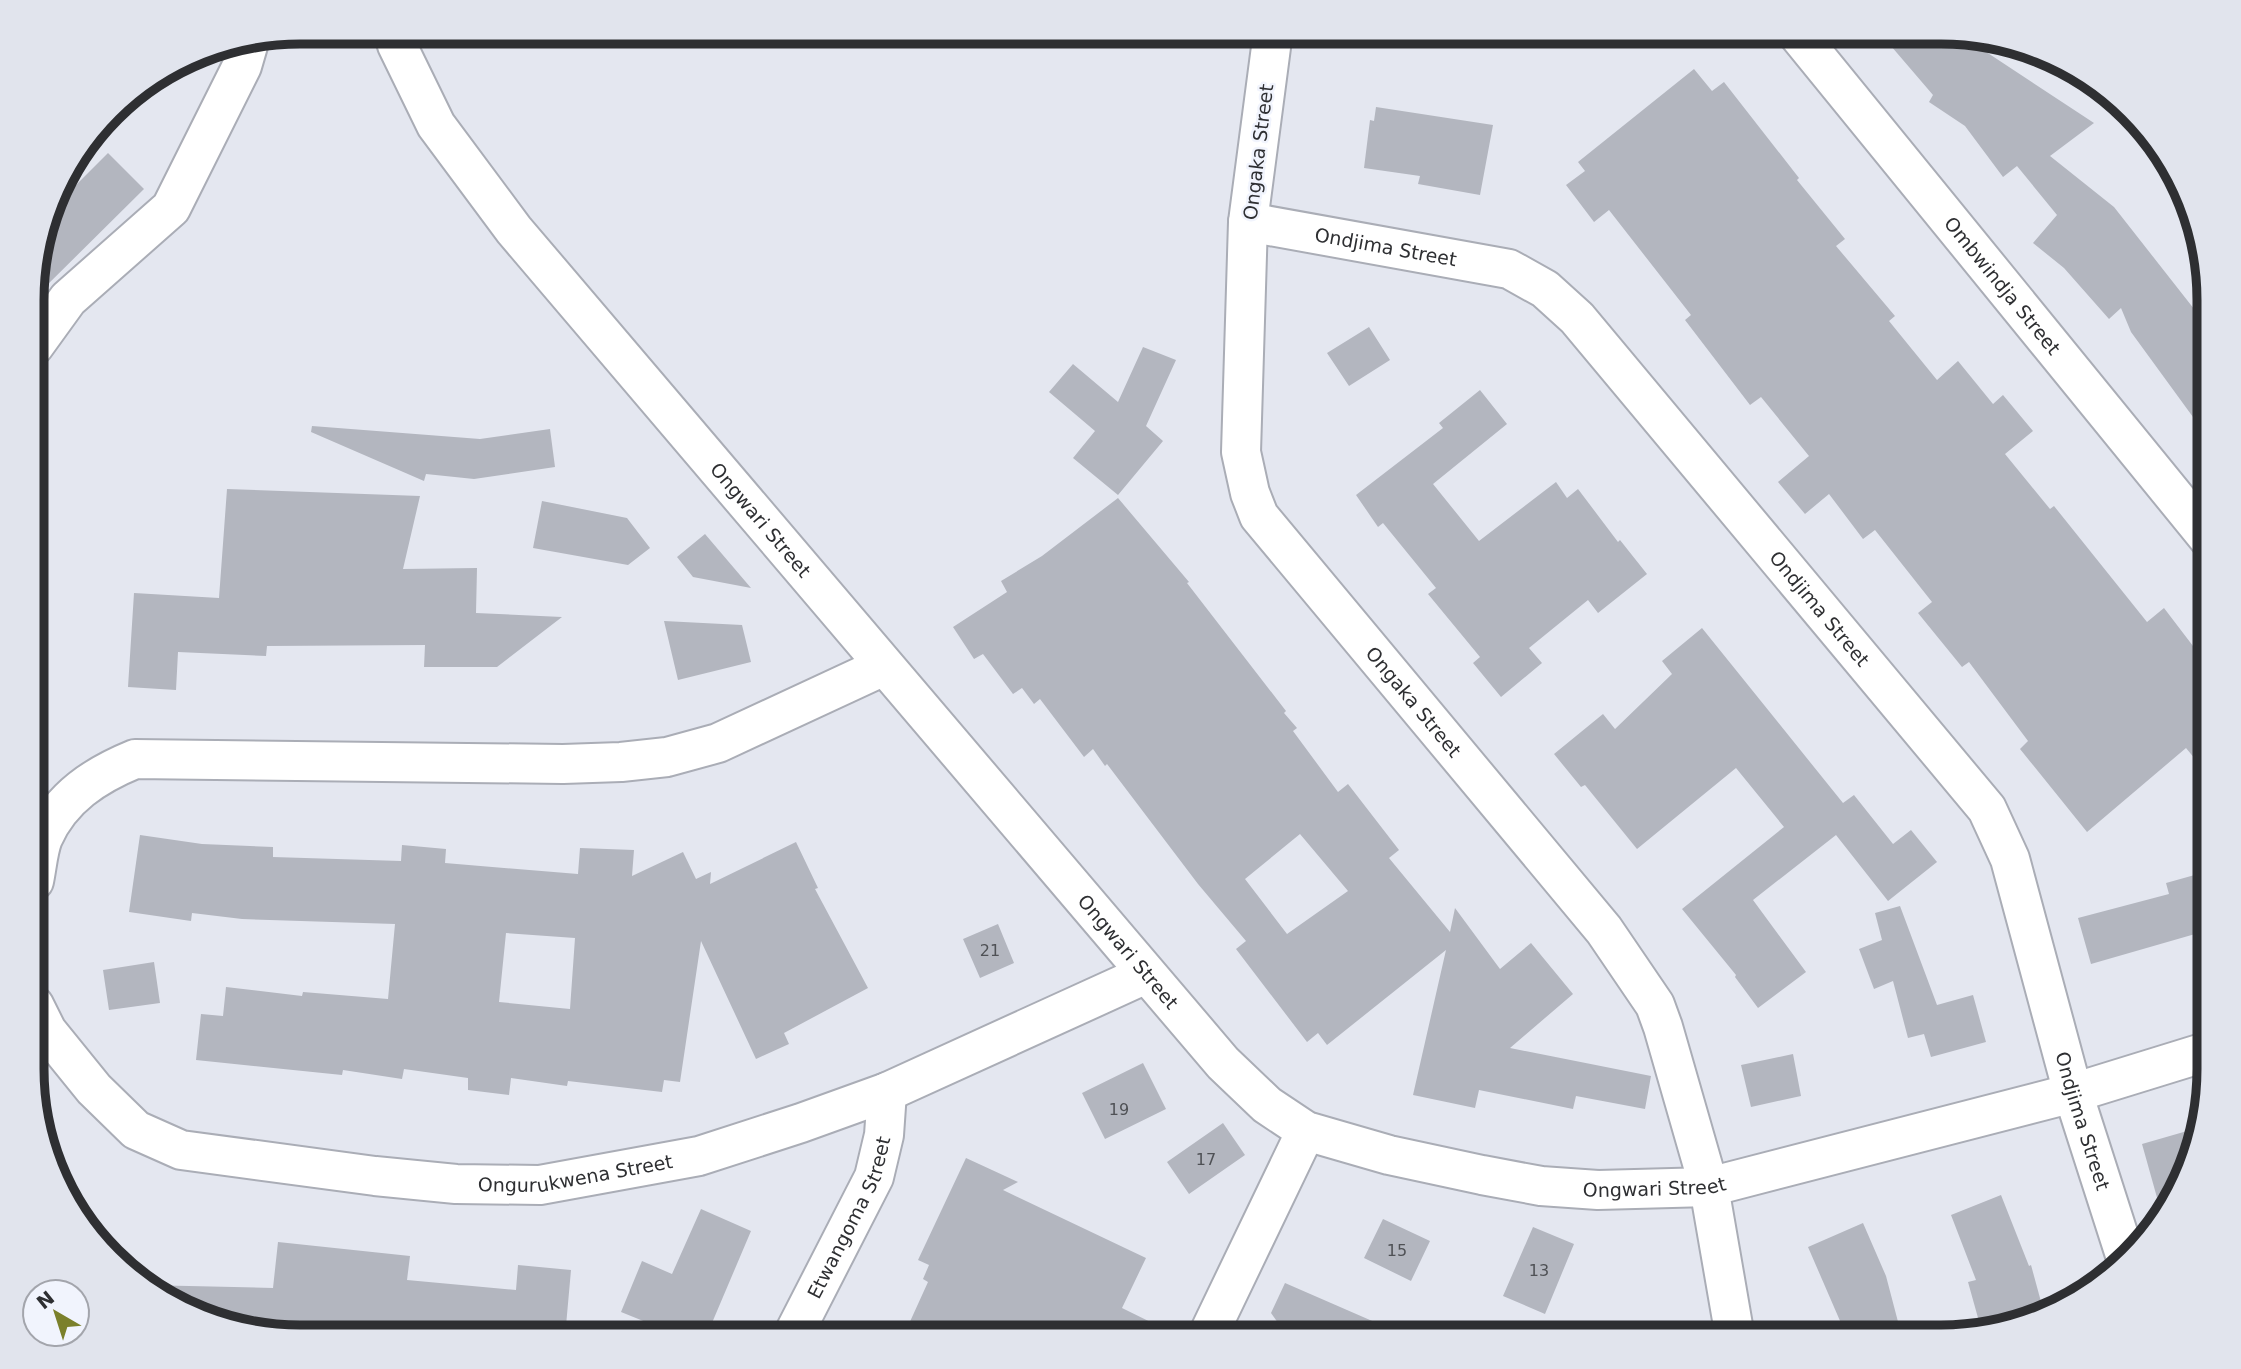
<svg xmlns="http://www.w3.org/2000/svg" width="2241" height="1369" viewBox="0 0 2241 1369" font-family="'DejaVu Sans',sans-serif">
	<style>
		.building { fill: #b3b6bf; fill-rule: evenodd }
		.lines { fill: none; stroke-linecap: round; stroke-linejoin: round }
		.minor-casing { stroke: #aaadb6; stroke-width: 42 }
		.minor { stroke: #fff; stroke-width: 38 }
		.labels { text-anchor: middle; stroke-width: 5; stroke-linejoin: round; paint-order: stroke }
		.number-label { font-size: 16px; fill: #4f5155 }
		.street-label { font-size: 19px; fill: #2e2f32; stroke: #f1f4fd }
		.rim { fill: none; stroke: #2e2f32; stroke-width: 9 }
	</style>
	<rect width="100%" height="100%" fill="#e4e7f0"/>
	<path class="building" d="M1879,32h62l18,2 135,89 -44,33 64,51 95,121v111l-78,-107 -10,-24 -12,11 -45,-51 -31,-25 24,-28 -40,-49 -14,11 -38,-51 -36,-24 4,-7z
		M1694,69l18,22 12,-9 75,96 -2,2 48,59 -9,7 59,70 -6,5 48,59 21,-19 35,43 10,-9 30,36 -28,23 45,55 4,-3 93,116 17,-14 45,59v109l-23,-28 -99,84 -67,-83 8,-8 -59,-79 -7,5 -44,-54 14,-11 -57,-72 -12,9 -34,-45 -24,20 -27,-32 31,-26 -48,-59 -11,8 -65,-85 6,-5 -82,-105 -15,12 -28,-37 19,-14 -7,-9z
		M1376,107l117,18 -13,70 -62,-11 2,-8 -56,-8 6,-48 4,1z
		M108,153l36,36 -110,109v-33l16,-54z
		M1369,327l21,33 -41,26 -22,-33z
		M1143,347l33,13 -30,66 17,15 -45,54 -45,-37 22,-27 -46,-39 24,-28 45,38z
		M1480,390l27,34 -74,60 46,57 77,-59 11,16 11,-9 40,53 2,-2 27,34 -49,39 -10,-13 -59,48 13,15 -41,34 -28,-34 7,-6 -52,-63 8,-6 -53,-65 -5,4 -22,-32 87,-67 -4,-5z
		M312,426l168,13 70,-10 5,38 -81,12 -48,-5 -2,7 -113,-49z
		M227,489l193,7 -17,73 74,-1 -1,45 86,4 -65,50h-73l1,-22 -158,1 -1,10 -88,-4 -2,38 -48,-3 6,-94 85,5z
		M1118,498l71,84 -2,1 99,128 -2,2 13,15 -4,3 45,61 10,-8 51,66 -10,8 61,74 5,-24 45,61 31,-26 42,51 -63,54 141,28 -6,33 -69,-13 -3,13 -94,-19 -4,18 -62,-13 33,-145 -119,95 -9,-12 -11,9 -71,-93 10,-8 -48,-57 -91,-120 -2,2 -12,-17 -9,8 -44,-58 -6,5 -12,-16 -9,6 -30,-40 -9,5 -21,-32 54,-35 -6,-11 41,-25zM1300,834l48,57 -61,43 -42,-55z
		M542,501l85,17 23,30 -22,17 -95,-17z
		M705,534l46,54 -58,-11 -16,-20z
		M664,621l78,4 9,37 -73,18z
		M1702,628l141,175 11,-8 39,49 18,-14 26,32 -49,39 -52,-66 -83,65 53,72 -48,36 -23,-31 1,-2 -54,-66 102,-82 -48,-59 -99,81 -52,-64 -4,2 -27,-33 49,-40 12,15 57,-55 -10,-13z
		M140,835l62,9 71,3v10l128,4 1,-16 44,4 -1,14 133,11 2,-26 54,2 -2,26 51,-24 13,27 15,-7 -1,12 86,-42 22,46 -3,1 53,99 -84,45 5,11 -33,15 -55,-118 -21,141 -16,-2 -2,12 -94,-11 -1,5 -56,-8 -2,17 -41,-5v-12l-64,-9 -2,10 -59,-9 -1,5 -146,-15 5,-46 22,2 3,-29 76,9 1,-4 85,7 7,-75 -153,-5 -50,-6 -1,8 -62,-9zM506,933l69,5 -5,71 -71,-7z
		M2209,871v59l-118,34 -13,-46 91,-24 -3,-11z
		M1900,906l37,99 36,-10 13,47 -55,15 -7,-23 -16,4 -15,-57 -19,8 -15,-40 23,-9 -7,-27z
		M998,924l16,39 -34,15 -17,-39z
		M154,962l6,41 -51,7 -6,-40z
		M1793,1054l8,42 -50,11 -10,-42z
		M1143,1063l23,46 -61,30 -23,-46z
		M1223,1123l22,32 -56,39 -22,-32z
		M2201,1127l-6,28 -32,64 -21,-75z
		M966,1158l52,24 -15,8 143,68 -24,50 59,29h-278l25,-55 -5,-3 6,-14 -11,-5z
		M2001,1195l28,71 2,-1 12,44 -63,16 -12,-43 8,-2 -25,-65z
		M701,1209l50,22 -45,106h-23l-62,-25 21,-51 30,13z
		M1383,1219l47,22 -19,40 -47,-23z
		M1863,1223l23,53 16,61h-55l-39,-90z
		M1533,1227l41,17 -29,70 -42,-18z
		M278,1242l132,14 -3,24 109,10 2,-25 53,5 -6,67h-265l-70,-9 -79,-36 -7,-7 129,3z
		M1285,1283l124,54h-121l-17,-24z"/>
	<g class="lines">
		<defs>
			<g id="minor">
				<path id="s1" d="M393,32l4,13 39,80 78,105 709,833 44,42 39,26 83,24 93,20 59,11 57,4 111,-3 364,-94 136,-42"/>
				<path id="s2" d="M1273,32l-25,190 -7,230 9,41 9,23 345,414 51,75 8,22 46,160 26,150"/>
				<path id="s3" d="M1796,32l413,507"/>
				<path id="s4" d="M1248,222l261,47 36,20 32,29 410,491 23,50 63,234 52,162"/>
				<path d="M34,346l34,-47 103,-91 71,-142 7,-24"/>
				<path d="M34,881c3,-14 4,-30 9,-43 18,-41 53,-63 92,-79l428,5 58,-2 46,-5 51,-14 166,-77"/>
				<path id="s5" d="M34,1005l13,26 47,58 42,41 45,20 194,26 81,8 84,1 159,-29 102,-33 86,-31 259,-118"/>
				<path id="s6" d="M792,1337l82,-160 10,-42 3,-43"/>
				<path d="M1207,1337l99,-206"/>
			</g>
		</defs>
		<use href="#minor" class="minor-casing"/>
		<use href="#minor" class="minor"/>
	</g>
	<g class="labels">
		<g class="number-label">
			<text x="990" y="956">21</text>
			<text x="1119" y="1115">19</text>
			<text x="1206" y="1165">17</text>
			<text x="1397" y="1256">15</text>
			<text x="1539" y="1276">13</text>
		</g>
		<g class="street-label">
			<text transform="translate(1258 152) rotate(-83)" y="7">Ongaka Street</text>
			<text dy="7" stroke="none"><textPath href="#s4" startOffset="140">Ondjima Street</textPath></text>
			<text dy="7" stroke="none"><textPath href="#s3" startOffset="327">Ombwindja Street</textPath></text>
			<text dy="7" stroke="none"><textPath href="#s1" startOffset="614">Ongwari Street</textPath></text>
			<text dy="7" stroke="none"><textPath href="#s4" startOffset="728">Ondjima Street</textPath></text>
			<text dy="7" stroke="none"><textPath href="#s2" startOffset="730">Ongaka Street</textPath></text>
			<text dy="7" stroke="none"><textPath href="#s1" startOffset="1181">Ongwari Street</textPath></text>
			<text dy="7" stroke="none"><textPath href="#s4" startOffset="1316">Ondjima Street</textPath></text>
			<text dy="7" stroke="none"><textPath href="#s5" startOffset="609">Ongurukwena Street</textPath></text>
			<text dy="7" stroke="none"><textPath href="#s1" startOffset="1790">Ongwari Street</textPath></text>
			<text dy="7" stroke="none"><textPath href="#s6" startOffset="133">Etwangoma Street</textPath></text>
		</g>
	</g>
	<path d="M0 0H2241V1369H0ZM300 44H1941A256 256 0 0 1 2197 300V1069A256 256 0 0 1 1941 1325H300A256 256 0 0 1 44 1069V300A256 256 0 0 1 300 44Z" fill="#e1e4ed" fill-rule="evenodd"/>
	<path class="rim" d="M300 44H1941A256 256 0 0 1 2197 300V1069A256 256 0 0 1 1941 1325H300A256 256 0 0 1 44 1069V300A256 256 0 0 1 300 44Z"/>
	<g transform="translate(56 1313) rotate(321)"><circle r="33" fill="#f1f4fd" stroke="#a3a5ac" stroke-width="2"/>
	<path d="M0-5L12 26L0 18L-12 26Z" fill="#7b802b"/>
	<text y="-10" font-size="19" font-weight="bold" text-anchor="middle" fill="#2e2f32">N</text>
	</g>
</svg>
